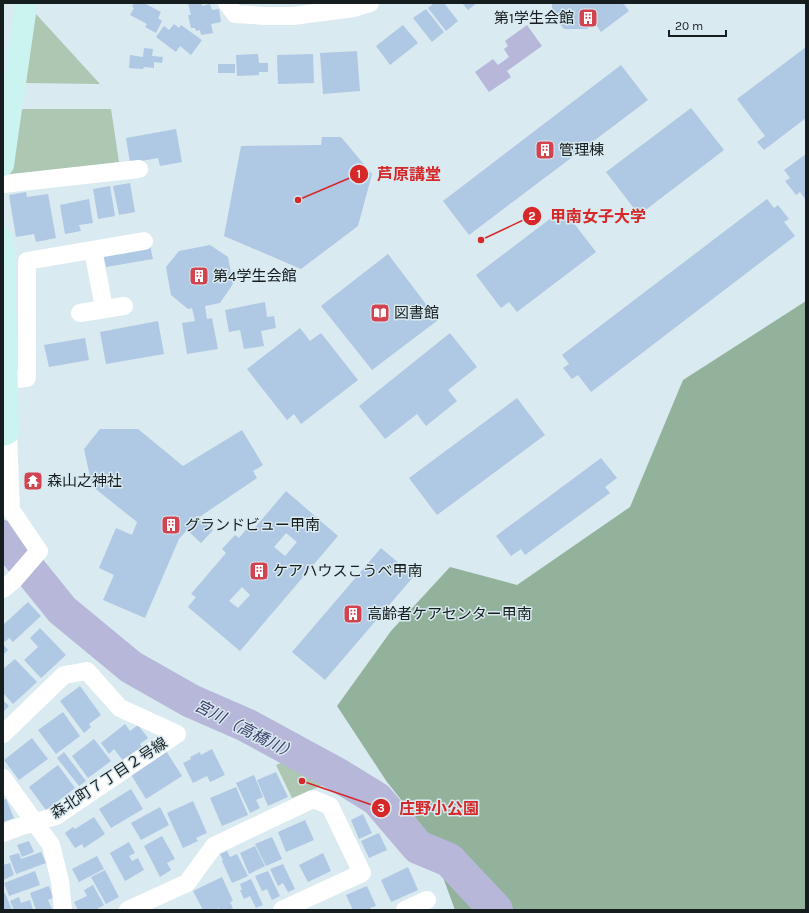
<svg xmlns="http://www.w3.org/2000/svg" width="809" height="913" viewBox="0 0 809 913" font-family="Karla,'Noto Sans JP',sans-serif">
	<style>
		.green { fill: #adc7b3 }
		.forest { fill: #93b29c }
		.water { fill: #b6b7d9 }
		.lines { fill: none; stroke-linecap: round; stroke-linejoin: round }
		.river { stroke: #b6b7d9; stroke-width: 34 }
		.building { fill: #afc8e3; fill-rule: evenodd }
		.street { stroke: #fff; stroke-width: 18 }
		.secondary { stroke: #cbf4f0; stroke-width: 22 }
		.labels { text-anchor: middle; stroke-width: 3; stroke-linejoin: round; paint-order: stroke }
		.poi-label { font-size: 15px; fill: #161d1f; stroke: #d9eaf0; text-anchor: start }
		.street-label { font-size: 15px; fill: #161d1f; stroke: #d9eaf0 }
		.water-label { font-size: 16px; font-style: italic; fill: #3c3b68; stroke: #d9eaf0 }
		.leader { fill: none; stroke: #d62828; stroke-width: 1.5 }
		.callout-dot { fill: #d62828; stroke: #d9eaf0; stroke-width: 1.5 }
		.mark-label { font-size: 12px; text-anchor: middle; font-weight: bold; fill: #fff }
		.callout-label { font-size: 16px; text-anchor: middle; font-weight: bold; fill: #d62828; stroke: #d9eaf0; stroke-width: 3; stroke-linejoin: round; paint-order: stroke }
	</style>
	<rect width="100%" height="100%" fill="#d9eaf0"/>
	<path class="green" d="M36,14l64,70 -74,-1z
		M23,109h88l8,53 -98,15 -12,-1 9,-66z
		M288,760l31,17 4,8 -31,13 -16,-33z"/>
	<path class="forest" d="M806,301v609h-351l-29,-79 -39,-49 -50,-76 54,-75 59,-64 67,18 113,-78 53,-127z"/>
	<path class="water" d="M527,25l15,21 -35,25 4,6 -22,15 -14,-20 18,-13 5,6 11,-8 -5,-8 4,-3 -3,-5z"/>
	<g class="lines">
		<path class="river" d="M3,537l59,73 69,57 60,34 55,24 92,50 39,24 41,48 31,13 47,50"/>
	</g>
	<path class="building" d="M134,3h10l17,9 -3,6 4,3 -6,12 -11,-6 2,-3 -17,-9 4,-7 -2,-1z
		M188,3h14v3l8,-2 2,6 7,-1 2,13 -10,2 2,9 -12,2 -1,-5 -4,1 -1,-3h-4l-3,-13h3z
		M434,3h10l14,18 -12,10 -18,-23z
		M462,3h15l-9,7z
		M552,3h71l6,8 -28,21 -6,-9 -8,6h-23l-12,-16z
		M426,9l18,23 -12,10 -19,-24z
		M174,24l5,4 2,-3 21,15 -11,15 -11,-9 -4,6 -20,-15 8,-11 5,4z
		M403,25l15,18 -28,22 -14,-19z
		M806,47v71l-42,32 -7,-8 8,-6 -28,-37z
		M144,48l9,1 -1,7 11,1 -1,6 -8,-1v6l-10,-1 -1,2 -14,-1 1,-13 13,2z
		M357,51l3,40 -37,3 -3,-41z
		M258,54l1,9h9v9h-9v3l-22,1 -1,-21z
		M313,54l1,29 -36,1 -1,-29z
		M218,64h17v9h-17z
		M621,65l27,35 -179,135 -26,-34z
		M691,108l33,42 -85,65 -33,-43z
		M176,129l6,33 -22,4 -2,-8 -28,5 -4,-25z
		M322,137h19l31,37 -14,52 -57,43 -77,-33 17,-90 80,-1z
		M806,154v46l-6,-8 -4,3 -11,-14 5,-3 -6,-8z
		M130,183l5,29 -16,3 -6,-29z
		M110,186l5,30 -17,3 -5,-30z
		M26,192l1,5 21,-3 8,44 -20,4 -2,-8 -18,3 -7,-42z
		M89,199l4,24 -14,2 2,6 -16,3 -5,-29z
		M767,199l7,9 4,-3 11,14 -5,3 11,14 -204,156 -13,-17 -6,4 -9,-11 6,-4 -7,-9z
		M563,209l33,43 -79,60 -8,-10 -8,6 -25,-33z
		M150,245l3,14 -47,8 -3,-13z
		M210,245l18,12 5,27 -13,19 -15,3 2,13 5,-1 6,31 -31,5 -5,-31 13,-2 -3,-13 -4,1 -17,-14 -5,-28 13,-16z
		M388,254l50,66 -66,50 -51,-64z
		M265,302l2,15 7,-1 2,12 -15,3 3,15 -20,3 -4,-19 -11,2 -4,-22z
		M158,321l6,33 -58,10 -6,-32z
		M300,328l10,13 11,-8 37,47 -57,44 -7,-10 -7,6 -40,-51z
		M450,333l27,34 -29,23 9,11 -31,25 -9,-12 -32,25 -26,-33z
		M85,338l4,22 -40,7 -5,-22z
		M517,398l28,37 -108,80 -28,-37z
		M100,429h38l45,37 59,-36 21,35 -10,6 4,7 -59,40 15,12 -12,13 -14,-13 -8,9 -34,79 -42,-18 11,-25 -15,-7 17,-40 16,7 5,-13 -45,-36 -8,-37z
		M601,458l16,20 -12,9 5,6 -85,62 -4,-6 -10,7 -15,-20z
		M37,477l1,8 -8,1 -1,-8z
		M286,491l52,45 -98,115 -52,-44 8,-10 -5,-3 35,-41 -4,-4 13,-14 4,3 10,-12 4,4zM286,533l11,9 -12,14 -11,-9zM242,587l8,8 -12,13 -9,-7z
		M381,548l33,28 -89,104 -33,-28z
		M28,602l13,14 -28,26 -4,-4 -4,4 -2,-3v-14z
		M40,628l26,27 -25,23 -17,-18 14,-13 -8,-9z
		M3,644l5,6 -5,5z
		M15,659l22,23 -24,22 -10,-11v-24z
		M80,686l21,29 -12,9 2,3 -7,6 -24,-32z
		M3,700l6,6 -6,6z
		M63,712l17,24 -24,18 -18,-24z
		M125,724l5,7 8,-6 10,13 -8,6 3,4 -19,14 -10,-13 -5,5 -8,-11z
		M32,738l16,21 -29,21 -15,-20z
		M94,739l17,22 -23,17 -16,-22z
		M212,749l13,26 -15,7 -3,-6 -14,7 -10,-20 8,-4 -1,-2 10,-5 1,3z
		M166,751l16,25 -36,23 -16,-26z
		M64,752l22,29 -7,5 -22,-28z
		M58,765l17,23 -29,22 -17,-23z
		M276,772l12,25 -20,9 -11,-26z
		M254,775l9,22 -7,3 4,8 -10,5 -14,-30z
		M236,787l12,28 -26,11 -12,-28z
		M131,789l12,20 -32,19 -12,-19z
		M6,799l8,19 -11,4v-22z
		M193,801l14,32 -11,5 2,3 -15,7 -16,-35z
		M160,807l9,18 -28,15 -10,-17z
		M363,814l9,19 -13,6 -8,-19z
		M94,817l11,17 -21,14 -2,-4 -7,4 -10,-15 8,-6 2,2z
		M305,820l9,20 -28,12 -8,-20z
		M379,833l8,17 -18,8 -8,-17z
		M162,836l13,23 -8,4 4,7 -11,7 -16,-31z
		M272,837l10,22 -16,7 -11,-22z
		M29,841l5,11 -12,5 -5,-12z
		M129,842l6,11 -6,3 3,5 6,-3 6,12 -19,11 -15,-28z
		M255,846l10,20 -16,8 -9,-21z
		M227,851l3,6 7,-3 11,22 -16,7 -10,-22 1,-1 -3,-6z
		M41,852l5,11 -30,11 -7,-18 10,-3 2,6z
		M323,853l8,18 -23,11 -9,-17z
		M97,856l7,13 -25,13 -7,-13z
		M10,863l4,12 -11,5v-15z
		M283,864l12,25 -7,3 -5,-9 -5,3 -8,-17z
		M408,867l10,23 -27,12 -10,-22z
		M105,870l14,27 -13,7 -15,-27z
		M35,871l5,14 -31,11 -5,-13z
		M268,871l12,25 -8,4 -5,-11 -5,2 -7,-15z
		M222,877l11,24 -3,1 3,6 -5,2h-8l-1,-2 -5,2h-11l-10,-19z
		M251,879l12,26 -7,3 -6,-12 -6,3 -4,-9h2l-2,-6z
		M93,885l11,20 -9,5h-17l-4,-8 13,-6 -3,-6z
		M49,886l4,12 -5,2 4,9 -4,1h-12l-6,-17z
		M367,886l9,20 -6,2 1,2h-18l-7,-15z
		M5,893l7,17h-9v-16z
		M19,897l2,6 9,-3 3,10h-19l-4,-9z"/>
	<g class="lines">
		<path class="street" d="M227,3l8,11 31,2h27l61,-8 16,-5
			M3,184l136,-15
			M93,250l11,58
			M80,313l44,-7
			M6,380l21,-2v-117l117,-20
			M3,589l10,-8 26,-30 -28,-41 -3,-77
			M3,734l61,-59 23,-4 33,37 57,26 -121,82 -40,12 -13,5
			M3,778l48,67 9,36 3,29
			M128,910l59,-27 27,-37 99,-47 17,7 32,67 -80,37
			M405,910l22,-10"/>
		<path class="secondary" d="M3,165l23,-162
			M3,239l1,26 4,168 -5,2"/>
	</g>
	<defs>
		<symbol id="building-square" viewBox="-11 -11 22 22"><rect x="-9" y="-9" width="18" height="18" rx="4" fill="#d3434f" stroke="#d9eaf0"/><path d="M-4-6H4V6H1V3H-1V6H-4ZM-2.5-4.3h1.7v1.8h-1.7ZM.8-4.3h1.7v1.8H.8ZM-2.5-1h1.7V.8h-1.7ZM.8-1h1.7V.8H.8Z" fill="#fff"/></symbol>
		<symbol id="library-square" viewBox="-11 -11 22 22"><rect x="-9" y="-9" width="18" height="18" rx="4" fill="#d3434f" stroke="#d9eaf0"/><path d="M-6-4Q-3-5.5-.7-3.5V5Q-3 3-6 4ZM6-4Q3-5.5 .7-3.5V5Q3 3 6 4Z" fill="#fff"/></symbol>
		<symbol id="temple-square" viewBox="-11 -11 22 22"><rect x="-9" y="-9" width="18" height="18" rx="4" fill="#d3434f" stroke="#d9eaf0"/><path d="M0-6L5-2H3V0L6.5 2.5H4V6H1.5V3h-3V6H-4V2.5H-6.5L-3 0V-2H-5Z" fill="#fff"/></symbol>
	</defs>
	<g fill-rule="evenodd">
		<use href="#building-square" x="577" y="7" width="22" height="22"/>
		<use href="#building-square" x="534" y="139" width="22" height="22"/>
		<use href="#building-square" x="188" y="265" width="22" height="22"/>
		<use href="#library-square" x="369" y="302" width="22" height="22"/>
		<use href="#temple-square" x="22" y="470" width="22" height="22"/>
		<use href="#building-square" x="160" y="514" width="22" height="22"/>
		<use href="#building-square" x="248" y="560" width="22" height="22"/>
		<use href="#building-square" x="342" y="603" width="22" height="22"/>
	</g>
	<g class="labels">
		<g class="poi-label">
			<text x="574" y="23" text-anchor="end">第1学生会館</text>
			<text x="559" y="155">管理棟</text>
			<text x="213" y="281">第4学生会館</text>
			<text x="394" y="318">図書館</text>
			<text x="47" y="486">森山之神社</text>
			<text x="185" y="530">グランドビュー甲南</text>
			<text x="273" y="576">ケアハウスこうべ甲南</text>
			<text x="367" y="619">高齢者ケアセンター甲南</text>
		</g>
		<g class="street-label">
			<text transform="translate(109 778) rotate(-33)" y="5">森北町７丁目２号線</text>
		</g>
		<g class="water-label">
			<text transform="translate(246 729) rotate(27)" y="6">宮川（高橋川）</text>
		</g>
	</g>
	<path class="leader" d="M298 200L359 174M481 240L532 216M302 781L381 808"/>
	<g class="callout-dot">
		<circle cx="298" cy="200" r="4"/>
		<circle cx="481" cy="240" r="4"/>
		<circle cx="302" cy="781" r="4"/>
		<circle cx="359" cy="174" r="10"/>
		<circle cx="532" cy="216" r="10"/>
		<circle cx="381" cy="808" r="10"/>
	</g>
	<g class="mark-label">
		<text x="359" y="178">1</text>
		<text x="532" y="220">2</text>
		<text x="381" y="812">3</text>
	</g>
	<g class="callout-label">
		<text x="409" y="180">芦原講堂</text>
		<text x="598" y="222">甲南女子大学</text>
		<text x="439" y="814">庄野小公園</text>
	</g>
	<rect width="809" height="913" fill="none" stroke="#161d1f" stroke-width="8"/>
	<path d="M669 30v6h57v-6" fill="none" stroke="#161d1f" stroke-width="2"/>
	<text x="675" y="30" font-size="12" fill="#161d1f" stroke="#d9eaf0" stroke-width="3" paint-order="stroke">20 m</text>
</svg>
